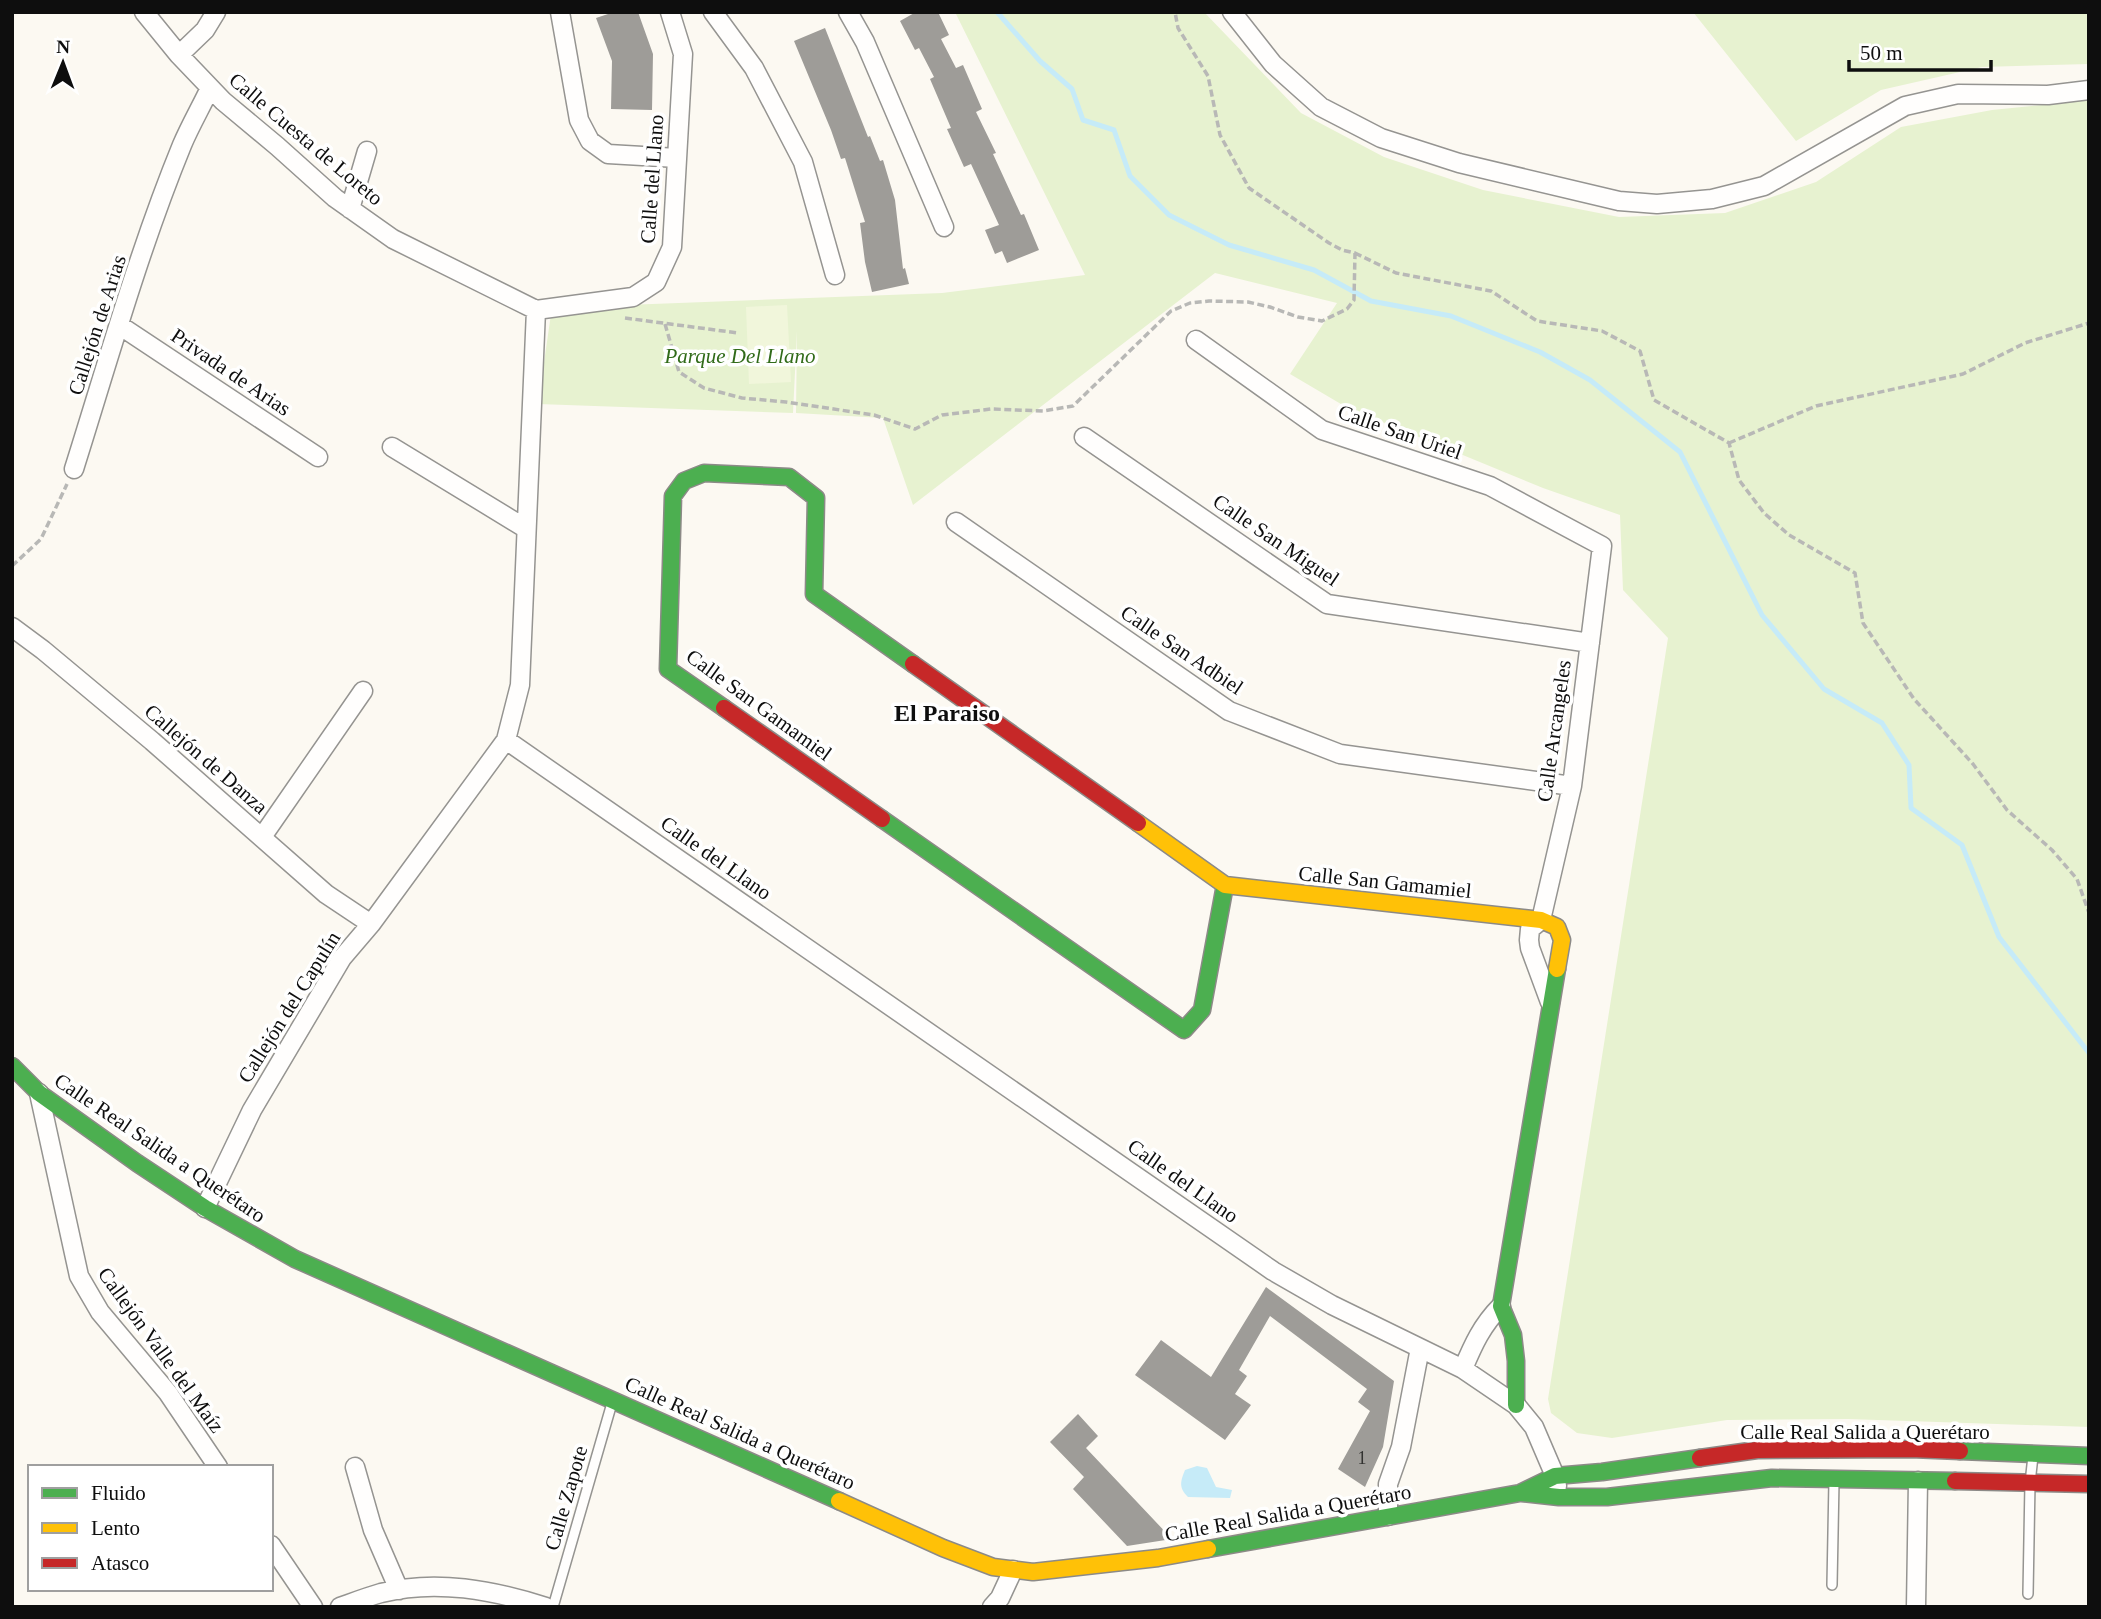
<svg xmlns="http://www.w3.org/2000/svg" width="2101" height="1619" viewBox="0 0 2101 1619" font-family="'Times New Roman',serif">
	<style>
		.green { fill: #e7f2d0 }
		.pitch { fill: #f1f6db }
		.water { fill: #c6ebf8 }
		.lines { fill: none; stroke-linecap: round; stroke-linejoin: round }
		.stream { stroke: #c6ebf8; stroke-width: 5 }
		.building { fill: #9e9c98 }
		.lane-casing { stroke: #959491; stroke-width: 12 }
		.street-casing { stroke: #959491; stroke-width: 21 }
		.fast-casing { stroke: #8c8a87; stroke-width: 19 }
		.slow-casing { stroke: #8c8a87; stroke-width: 19 }
		.jam-casing { stroke: #8c8a87; stroke-width: 19 }
		.path { stroke: #b8b8b6; stroke-width: 3.5; stroke-dasharray: 7 3.5; stroke-linecap: butt }
		.lane { stroke: #fffefd; stroke-width: 9 }
		.street { stroke: #fffefd; stroke-width: 18 }
		.fast { stroke: #4caf50; stroke-width: 16 }
		.slow { stroke: #ffc107; stroke-width: 16 }
		.jam { stroke: #c62828; stroke-width: 16 }
		.labels { text-anchor: middle; stroke-width: 7; stroke-linejoin: round; paint-order: stroke }
		.number-label { font-size: 18px; fill: #323230 }
		.street-label { font-size: 21px; fill: #0e0e0e; stroke: #fff }
		.park-label { font-size: 21px; font-style: italic; fill: #316b19; stroke: #fff }
		.quarter-label { font-size: 24px; font-weight: bold; fill: #0e0e0e; stroke: #fff }
	</style>
	<rect width="100%" height="100%" fill="#fcf9f2"/>
	<path class="green" d="M955,12h249l97,101 83,44 99,33 136,27 106,-4 91,-31 85,-55 91,-17 97,-10v1327l-241,-8 -121,1 -115,18 -35,-5 -26,-20 -3,-14 120,-761 -45,-48 -3,-75 -77,-27 -197,-81 -56,-33 47,-71 -122,-30 -302,232 -30,-87 -87,-5 1,-82 -4,82 -255,-9 13,-90 75,-9 316,-12 143,-18z
		M1693,12h396v52l-107,3 -101,23 -85,51z"/>
	<path class="pitch" d="M787,305l4,77 -42,2 -3,-77z"/>
	<path class="water" d="M1197,1466l10,2 9,19 16,3 -2,8 -42,-1c-9,-9 -8,-15 -3,-27z"/>
	<g class="lines">
		<path class="stream" d="M997,12l43,49 32,28 11,31 31,10 16,46 39,39 60,30 85,25 57,31 80,15 89,36 50,28 90,72 82,163 62,74 58,34 27,42 2,43 51,37 37,92 90,116"/>
	</g>
	<path class="building" d="M614,12h24l15,42 -1,56 -41,-1 1,-48 -16,-43z
		M916,12h22l11,23 -8,4 15,29 7,-3 19,44 -6,3 20,41 -3,1 28,61 3,-1 15,36 -32,13 -5,-12 -7,3 -10,-24 14,-5 -28,-61 -7,3 -17,-38 4,-1 -21,-49 4,-2 -15,-29 -4,2 -15,-29z
		M825,28l43,109 2,-1 10,25 3,-1 12,40 8,69 2,-1 4,16 -37,8 -7,-30 -5,-39 5,-1 -20,-64 -4,1 -10,-29 -37,-89z
		M1266,1287l128,94 -11,66 -18,40 -27,-18 32,-58 -12,-9 9,-13 -97,-73 -31,54 8,6 -12,18 16,11 -26,35 -90,-65 26,-35 50,37z
		M1078,1414l20,22 -12,12 86,91 -45,7 -54,-57 11,-12 -34,-35z"/>
	<g class="lines">
		<defs>
			<path id="lane" d="M1832,1585l2,-104
				M2028,1594l2,-111 3,-27
				M553,1607l59,-204"/>
			<path id="street" d="M144,12l35,43 44,46 54,45 58,52 58,41 143,71
				M560,12l19,108 11,21 18,13 69,4
				M713,12l41,56 49,94 32,113
				M848,12l17,30 79,185
				M1232,12l41,52 48,43 60,31 78,25 160,38 38,3 55,-5 52,-13 141,-80 53,-12 90,1 41,-5
				M179,55l26,-25 11,-18
				M350,209l17,-58
				M536,310l97,-13 23,-15 16,-35 11,-193 -13,-42
				M119,325l199,132
				M1196,340l126,90 168,56 112,60 -30,240 -31,134 -11,9 -1,11 1,8 20,54
				M1084,437l243,167 263,39
				M392,447l133,81
				M74,469c34,-108 65,-219 108,-324 8,-19 19,-38 28,-57
				M956,522l273,189 111,43 232,32
				M12,627l31,23 109,91 174,153 45,30
				M506,740l767,531 59,34 131,64 53,36 18,22 21,49 2,10
				M262,837l101,-146
				M39,1093l40,183 21,36 68,81 50,74
				M205,1208l47,-98 90,-152 29,-34 135,-184 14,-55 16,-375
				M1463,1369c10,-24 19,-44 38,-63
				M355,1467l18,63 26,60
				M1388,1516v-32l13,-37 19,-99
				M271,1545l42,62
				M340,1607c14,-5 27,-10 41,-14 55,-14 112,-3 165,14
				M992,1607l8,-9 13,-28
				M1916,1607l2,-126"/>
			<path id="fast" d="M724,708l-56,-39 5,-173 11,-15 20,-8 85,4 27,21 -2,96 99,70
				M882,819l302,211 18,-20 23,-125
				M12,1066l27,27 98,70 68,45 90,51 544,242
				M1516,1405v-44l-3,-26 -12,-29 56,-337
				M1960,1451l129,5
				M1522,1493l37,4h48l165,-19 183,3
				M1208,1549l312,-56 35,-17 47,-4 98,-14"/>
			<path id="slow" d="M1138,823l87,62 316,35 16,7 5,13 -5,29
				M839,1501l104,47 50,19 40,5 125,-14 50,-9"/>
			<path id="jam" d="M913,664l225,159
				M724,708l158,111
				M1700,1458l57,-8 154,-1 49,2
				M1955,1481l134,3"/>
		</defs>
		<use href="#lane" class="lane-casing"/>
		<use href="#street" class="street-casing"/>
		<use href="#fast" class="fast-casing"/>
		<use href="#slow" class="slow-casing"/>
		<use href="#jam" class="jam-casing"/>
		<path class="path" d="M1355,253l41,20 95,18 46,30 65,10 38,20 14,49 75,43 10,37 25,33 25,22 66,38 8,50 51,76 59,65 34,46 45,40 25,29 12,34
			M625,318l113,15
			M665,324l14,48 25,16 38,10 44,4 88,13 41,14 27,-14 49,-6 52,2 30,-5 98,-95 19,-8 19,-2 39,1 22,5 28,10 24,4 25,-12 7,-9 1,-47 -13,-3 -13,-7 -80,-55 -29,-53 -12,-59 -30,-48 -3,-16
			M1729,443l87,-37 147,-32 62,-31 64,-20
			M12,566l29,-27 26,-55"/>
		<use href="#lane" class="lane"/>
		<use href="#street" class="street"/>
		<use href="#fast" class="fast"/>
		<use href="#slow" class="slow"/>
		<use href="#jam" class="jam"/>
	</g>
	<g class="labels">
		<g class="number-label">
			<text x="1362" y="1464">1</text>
		</g>
		<g class="street-label">
			<text transform="translate(306 139) rotate(40)" y="7">Calle Cuesta de Loreto</text>
			<text transform="translate(652 179) rotate(-86)" y="7">Calle del Llano</text>
			<text transform="translate(97 325) rotate(-72)" y="7">Callejón de Arias</text>
			<text transform="translate(231 372) rotate(34)" y="7">Privada de Arias</text>
			<text transform="translate(1400 432) rotate(19)" y="7">Calle San Uriel</text>
			<text transform="translate(1276 540) rotate(34)" y="7">Calle San Miguel</text>
			<text transform="translate(1182 650) rotate(34)" y="7">Calle San Adbiel</text>
			<text transform="translate(759 705) rotate(36)" y="7">Calle San Gamamiel</text>
			<text transform="translate(1554 731) rotate(-82)" y="7">Calle Arcangeles</text>
			<text transform="translate(206 759) rotate(41)" y="7">Callejón de Danza</text>
			<text transform="translate(716 858) rotate(35)" y="7">Calle del Llano</text>
			<text transform="translate(1385 882) rotate(6)" y="7">Calle San Gamamiel</text>
			<text transform="translate(289 1007) rotate(-58)" y="7">Callejón del Capulín</text>
			<text transform="translate(160 1148) rotate(34)" y="7">Calle Real Salida a Querétaro</text>
			<text transform="translate(1183 1181) rotate(35)" y="7">Calle del Llano</text>
			<text transform="translate(161 1350) rotate(54)" y="7">Callejón Valle del Maíz</text>
			<text x="1865" y="1439">Calle Real Salida a Querétaro</text>
			<text transform="translate(740 1433) rotate(24)" y="7">Calle Real Salida a Querétaro</text>
			<text transform="translate(566 1498) rotate(-74)" y="7">Calle Zapote</text>
			<text transform="translate(1288 1513) rotate(-10)" y="7">Calle Real Salida a Querétaro</text>
		</g>
		<g class="park-label">
			<text x="740" y="363">Parque Del Llano</text>
		</g>
		<g class="quarter-label">
			<text x="947" y="721">El Paraiso</text>
		</g>
	</g>
	<rect width="2101" height="1619" fill="none" stroke="#0e0e0e" stroke-width="28"/>
	<rect x="28" y="1465" width="245" height="126" fill="#ffffff" stroke="#9f9f9f" stroke-width="2"/>
	<rect x="42" y="1488" width="35" height="10" fill="#4caf50" stroke="#9f9f9f" stroke-width="2"/>
	<text x="91" y="1500" font-size="21" fill="#0e0e0e">Fluido</text>
	<rect x="42" y="1523" width="35" height="10" fill="#ffc107" stroke="#9f9f9f" stroke-width="2"/>
	<text x="91" y="1535" font-size="21" fill="#0e0e0e">Lento</text>
	<rect x="42" y="1558" width="35" height="10" fill="#c62828" stroke="#9f9f9f" stroke-width="2"/>
	<text x="91" y="1570" font-size="21" fill="#0e0e0e">Atasco</text>
	<g transform="translate(63 63) rotate(1)" stroke="#ffffff" stroke-width="5" paint-order="stroke">
	<path d="M0-5L12 26L0 18L-12 26Z" fill="#0e0e0e"/>
	<text y="-10" font-size="19" font-weight="bold" text-anchor="middle" fill="#0e0e0e">N</text>
	</g>
	<path d="M1849 60v10h142v-10" fill="none" stroke="#0e0e0e" stroke-width="3.5"/>
	<text x="1860" y="60" font-size="21" fill="#0e0e0e" stroke="#ffffff" stroke-width="5" paint-order="stroke">50 m</text>
</svg>
